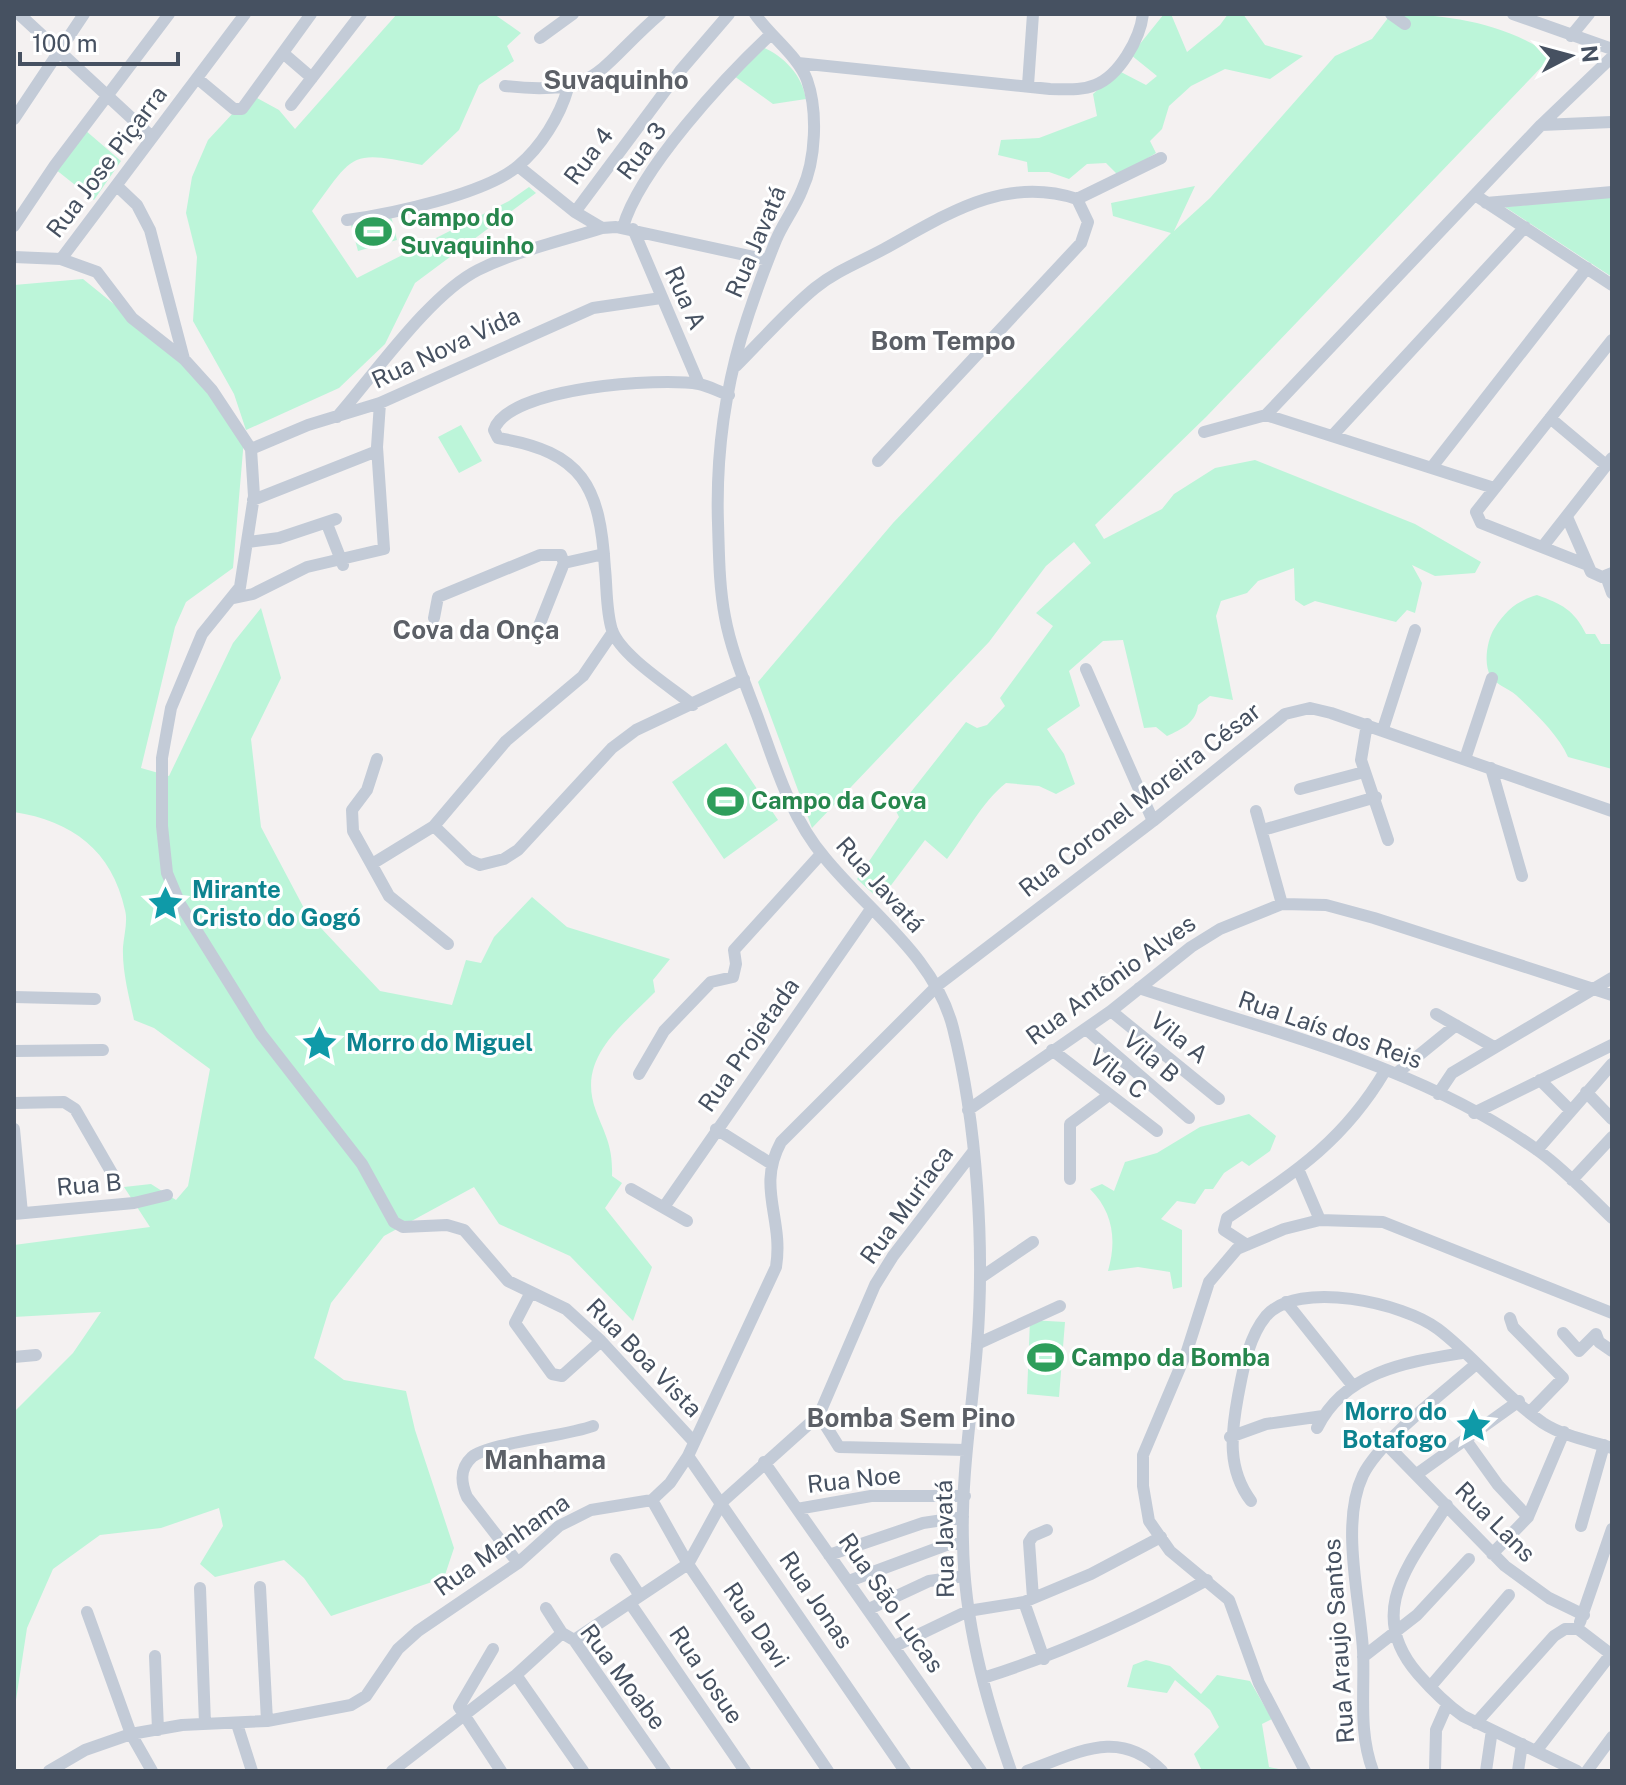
<svg xmlns="http://www.w3.org/2000/svg" width="1626" height="1785" viewBox="0 0 1626 1785" font-family="'Public Sans',sans-serif">
	<style>
		.green { fill: #bcf5d9 }
		.lines { fill: none; stroke-linecap: round; stroke-linejoin: round }
		.minor { stroke: #c3cbd7; stroke-width: 12 }
		.labels { text-anchor: middle; stroke-width: 6; stroke-linejoin: round; paint-order: stroke }
		.street-label { font-size: 24px; fill: #465161; stroke: #fff }
		.leisure-label { font-size: 24px; font-weight: bold; fill: #27864d; stroke: #fff; text-anchor: start }
		.culture-label { font-size: 24px; font-weight: bold; fill: #0d838f; stroke: #fff; text-anchor: start }
		.neighbourhood-label { font-size: 26px; font-weight: bold; fill: #5c6067; stroke: #fff }
	</style>
	<rect width="100%" height="100%" fill="#f4f1f1"/>
	<path class="green" d="M397,14h97l27,19 -14,13 7,15 -35,24 -20,45 -37,35c-73,-15 -67,-12 -110,46l45,67 152,-77 20,-14 7,6 -121,90 -30,61 -46,44 -93,42 -12,-36 -41,-73 4,-64 -11,-44 6,-36 16,-37 26,-28 23,-14 22,12 16,19z
		M1164,14h7l16,38 33,-27 8,-11h15l22,31 38,11 -33,23 -45,-10 -34,17 -22,20 -7,23 -12,12 6,12 -37,23 -13,-13 -19,1 -18,15 -20,-7h-21l-1,-10 -29,-7 3,-15 38,-2 58,-22 -4,-22 26,-23 27,14 11,-9 -26,-21z
		M1391,14c55,0 115,9 161,42l-345,360 -112,109 9,14 58,-30 12,-15 41,-26 40,-8 160,64 66,38 -6,11 -40,3 -23,-11 10,18 -7,30 -8,-3 -11,12 -81,-21 -11,5 -9,-6 -1,-32 -36,13 -11,12 -26,8 -5,15 17,84 -23,-4 -12,9c-2,18 -16,24 -31,31l-11,-9 -12,1 -21,-88 -20,1 -34,30 11,35 -33,23 17,25 11,30 -19,10 -17,-8 -33,-3c-25,20 -40,51 -59,76l-22,-19 -45,60 -23,-21 42,-62 -3,-6 70,-89 11,6 10,-3 18,-19 -5,-8 53,-72 -17,-13 55,-50 -17,-21 -28,24 -57,76 -177,186 -54,-146 135,-159 278,-290 -58,-17 -2,-13 84,-17 -21,45 36,-33 125,-142 37,-17z
		M762,47c22,9 40,28 44,52l-33,5 -39,-28z
		M85,130l36,31 -27,39 -39,-31z
		M1612,197v80l-107,-70z
		M391,216l6,24 -39,11 -7,-26z
		M83,279l90,73 39,38 32,49 -11,129 -47,34 -11,25 -34,141 28,8 64,-133 28,-35 20,70 -30,61 10,88 45,85 74,79 72,14 14,-45 15,3 13,-26 38,-40 35,30 103,32 -17,21 2,12c-34,35 -79,66 -59,119 10,26 17,36 16,65l10,7 -17,25 47,59 -19,54 -63,-65 -71,-32 -25,-37 -90,49 -53,67 -17,55 30,22 62,11 9,39 39,118 -10,30 -113,38 -27,-38 -20,-18 -69,17 -15,-13 23,-38 -4,-18 -58,20 -61,7 -47,34 -26,59 -13,85v-301l59,-59 28,-41 -87,5v-72l136,-18 -26,-40 27,-3 25,16 12,-14 22,-117 -56,-41 -20,-8c-5,-24 -12,-49 -11,-73 1,-12 5,-26 2,-37 -13,-60 -53,-89 -111,-98v-527z
		M461,425l21,36 -23,12 -21,-36z
		M1537,595c25,9 37,15 49,39h9l6,10h11v125l-44,-12c-10,-23 -35,-46 -52,-62 -7,-6 -19,-10 -25,-18 -8,-12 -4,-37 3,-48 12,-19 23,-28 43,-34z
		M726,743l52,77 -54,39 -52,-77z
		M1249,1114l27,22 -6,15 -21,15 -7,-5 -18,12 -11,16h-8l-10,15 -18,-3 -16,18 21,11v57l-9,2 -3,-17 -32,-5 -30,4c9,-31 5,-59 -18,-82l12,-5 12,7 11,-29 32,-9 43,-26z
		M1030,1320l35,2 -6,75 -32,-3z
		M1146,1660l24,6 31,28 16,-19 33,6 22,38 -10,5 7,43 20,4h-87l-8,-17 25,-27 -9,-17 -35,-30 -8,13 -40,-6 6,-22z"/>
	<g class="lines">
		<path class="minor" d="M19,14l133,123
			M755,14c14,21 44,43 52,66 11,31 9,80 -5,110 -7,18 -19,33 -26,50 -13,32 -25,65 -35,98 -17,59 -25,123 -23,185 1,31 1,63 7,94 6,33 20,66 32,98 18,49 33,102 68,143 45,55 110,99 128,170 24,95 32,220 24,318 -5,65 -16,131 -14,196 1,79 22,155 48,229
			M1391,14l14,10
			M1513,14l99,35
			M1571,36l18,-22
			M540,38l33,-24
			M283,53l29,25
			M798,63l252,26c15,0 31,2 45,-4 24,-9 45,-46 48,-71
			M198,79l36,30h8l69,-95
			M1028,85l5,-71
			M505,86c95,11 91,-17 155,-72
			M291,105l70,-91
			M14,119l70,-105
			M1541,125l71,-3
			M518,166l57,46 27,16
			M117,186l20,19 13,25 34,129
			M1475,195l137,90
			M1077,199l84,-41
			M1486,203l126,-11
			M575,212l105,-141 49,-57
			M347,220c44,-6 138,-26 171,-54 23,-19 42,-50 50,-78
			M14,226l41,-61 114,-151
			M623,227c16,-57 103,-151 147,-192
			M633,229l66,155
			M14,257l47,2 36,13 35,46 52,41 28,31 39,59 3,47 -14,91 -38,47 -31,74 -9,50v68l5,47 13,31 81,130 101,130 32,58 9,5 44,-2 17,5 44,51 58,28 35,32 93,101
			M61,259l184,-245
			M736,366c26,-26 51,-55 79,-78 21,-17 45,-26 69,-39 62,-34 120,-74 193,-50l11,23 -7,21 -203,218
			M1266,415l275,-290 71,-68
			M337,417c37,-42 93,-123 141,-147 38,-19 83,-29 124,-42l14,-1 152,33
			M1550,418l56,47
			M1204,432l62,-17 228,73
			M1333,435l192,-208
			M251,449l57,-24 72,-22 213,-95 68,-10
			M1432,467l155,-199
			M253,500l124,-49
			M1567,517l24,55 11,5 10,-4
			M327,524l16,41
			M248,542l31,-4 57,-19
			M1544,545l68,-87
			M1585,564l-104,-41 -5,-11 136,-172
			M1606,576l6,17
			M234,598l19,-4 54,-27 77,-18 -7,-102 3,-44
			M434,618l4,-21 102,-42h21l3,8
			M537,631l27,-68 40,-9
			M1086,669l67,152
			M693,705c-22,-18 -72,-49 -81,-75 -6,-19 -5,-42 -7,-61 -5,-83 -22,-117 -107,-131l-4,-8c14,-43 167,-53 205,-46 10,2 20,8 30,11
			M1367,724l-6,36 27,80
			M1383,729l32,-99
			M377,759l-10,31 -15,20 1,21 36,65 59,48
			M1465,759l27,-81
			M1491,768l31,108
			M1300,789l64,-17
			M1256,811l26,93
			M434,826l35,34 11,5 24,-6 14,-9 94,-102 24,-18 108,-51
			M1263,830l113,-33
			M372,864l62,-38 72,-85 77,-65 30,-44
			M1139,988c136,45 283,78 401,164 26,19 49,44 72,66
			M14,997l81,2
			M1111,1011l108,88
			M1436,1014l58,33
			M1086,1029l103,89
			M1052,1050l105,81
			M14,1051l89,-1
			M1397,1073l59,-48
			M639,1074l25,-43 47,-49 22,-5 3,-13 -2,-14 87,-96
			M1540,1080l30,30
			M1586,1092l26,27
			M1438,1094l14,-21 160,-95
			M14,1103l50,-1 11,7 38,66
			M968,1110l143,-99 80,-64 29,-18 62,-25 44,1 48,13 238,77
			M1474,1113l138,-68
			M14,1129l8,84
			M716,1129l54,34
			M1537,1150l75,-86
			M1299,1171l21,49
			M1070,1179v-55l39,-29
			M1572,1180l40,-43
			M631,1189l56,32
			M664,1207l207,-298
			M14,1214l120,-11 33,-8
			M1247,1245l-23,-15 3,-12c67,-45 116,-76 158,-147
			M980,1278l53,-36
			M530,1294l-15,29 37,51 10,2 39,-35
			M1286,1302l67,84
			M1510,1318l3,9 50,51 -33,34
			M1563,1333l16,18 17,-17 3,8 13,9
			M977,1344l83,-38
			M14,1357l22,-2
			M819,1415l20,32 127,3
			M1317,1428c28,-57 90,-66 145,-75
			M1230,1437l36,-13 57,-8
			M1465,1439l33,46 30,32
			M1387,1445l118,121 44,32 35,17
			M688,1456l217,315
			M764,1462l217,309
			M1417,1474l102,-73
			M652,1500l36,64 140,207
			M1251,1501c-24,-32 -20,-67 -13,-105 5,-26 10,-58 28,-80 32,-37 138,-13 172,13 37,28 67,68 105,94 20,13 47,18 69,25
			M1447,1505c-36,57 -83,107 -29,169 14,16 28,30 45,42l114,55
			M797,1509l74,-13h94
			M1581,1526l23,-81
			M1492,1554l36,-37 36,-85
			M829,1555l94,-32 40,-6
			M616,1559l24,37
			M518,1563l-51,-66c-6,-14 -8,-28 5,-40 16,-14 95,-21 121,-31
			M849,1581l97,-36 17,-2
			M260,1587l7,134
			M200,1588l5,136
			M1033,1598l-4,-56 4,-6 14,-6
			M1024,1602l20,57
			M630,1603l115,168
			M546,1608l16,25 12,7 91,131
			M869,1609l60,-28 35,-5
			M87,1612l44,122 21,37
			M1580,1622l32,-93
			M1578,1629l34,26
			M574,1640l114,-76 34,-62 97,-87 56,-130 18,-29 80,-104
			M895,1646l73,-35 56,-9 67,-28 70,-37
			M493,1649l-34,58 42,64
			M155,1656l3,74
			M1363,1657l54,-42 52,-56
			M516,1675l67,96
			M983,1678c80,-25 151,-58 224,-98
			M1430,1687l79,-92
			M1476,1723l78,-87 11,-7h13
			M237,1724l15,47
			M1536,1751l75,-97
			M49,1771l36,-21 46,-16 51,-9 85,-4 84,-16 15,-9 32,-47 20,-18 100,-68 41,-37 32,-16 61,-10 18,-17 18,-27 88,-189c8,-49 -20,-79 5,-125l157,-157 215,-164 132,-107 25,-6 21,5 281,98
			M392,1771l124,-96 46,-42
			M1027,1771c49,-17 92,-45 135,0
			M1305,1771l-46,-88 -30,-83 -59,-49 -21,-30 -6,-35v-31l44,-104 22,-69 28,-33 47,-20 36,-9 63,2 229,91
			M1373,1771c-15,-40 -8,-80 -10,-121 -3,-51 -23,-127 0,-175 17,-35 83,-84 113,-111
			M1435,1771l1,-41 11,-25
			M1486,1771l6,-41
			M1518,1771l4,-27
			M1587,1771l25,-34"/>
	</g>
	<defs>
		<symbol id="stadium-bare" viewBox="-9 -9 18 18"><path d="M0-5a6.5 5 0 1 0 0 10a6.5 5 0 1 0 0-10ZM-3.5-1.8h7v3.6h-7Z" fill="#2e9e5b" stroke="#fff" stroke-width="2.5" paint-order="stroke"/></symbol>
		<symbol id="sight-bare" viewBox="-9 -9 18 18"><path d="M0-6L1.8-2.2L6-1.7L2.9 1.2L3.7 5.4L0 3.3L-3.7 5.4L-2.9 1.2L-6-1.7L-1.8-2.2Z" fill="#0f9aa8" stroke="#fff" stroke-width="2.5" paint-order="stroke"/></symbol>
	</defs>
	<g fill-rule="evenodd">
		<use href="#stadium-bare" x="348" y="206" width="51" height="51"/>
		<use href="#stadium-bare" x="700" y="776" width="51" height="51"/>
		<use href="#sight-bare" x="140" y="878" width="51" height="51"/>
		<use href="#sight-bare" x="294" y="1018" width="51" height="51"/>
		<use href="#stadium-bare" x="1020" y="1332" width="51" height="51"/>
		<use href="#sight-bare" x="1448" y="1400" width="51" height="51"/>
	</g>
	<g class="labels">
		<g class="street-label">
			<text transform="translate(642 151) rotate(-53)" y="8">Rua 3</text>
			<text transform="translate(589 156) rotate(-53)" y="8">Rua 4</text>
			<text transform="translate(107 162) rotate(-53)" y="8">Rua Jose Piçarra</text>
			<text transform="translate(756 242) rotate(-67)" y="8">Rua Javatá</text>
			<text transform="translate(685 298) rotate(66)" y="8">Rua A</text>
			<text transform="translate(446 348) rotate(-25)" y="8">Rua Nova Vida</text>
			<text transform="translate(1140 800) rotate(-38)" y="8">Rua Coronel Moreira César</text>
			<text transform="translate(880 885) rotate(48)" y="8">Rua Javatá</text>
			<text transform="translate(1111 980) rotate(-36)" y="8">Rua Antônio Alves</text>
			<text transform="translate(1330 1030) rotate(19)" y="8">Rua Laís dos Reis</text>
			<text transform="translate(1179 1038) rotate(39)" y="8">Vila A</text>
			<text transform="translate(749 1045) rotate(-55)" y="8">Rua Projetada</text>
			<text transform="translate(1151 1057) rotate(41)" y="8">Vila B</text>
			<text transform="translate(1118 1074) rotate(38)" y="8">Vila C</text>
			<text transform="translate(89 1185) rotate(-5)" y="8">Rua B</text>
			<text transform="translate(907 1205) rotate(-54)" y="8">Rua Muriaca</text>
			<text transform="translate(644 1358) rotate(46)" y="8">Rua Boa Vista</text>
			<text transform="translate(854 1480) rotate(-6)" y="8">Rua Noe</text>
			<text transform="translate(1495 1522) rotate(45)" y="8">Rua Lans</text>
			<text transform="translate(945 1539) rotate(-91)" y="8">Rua Javatá</text>
			<text transform="translate(502 1545) rotate(-35)" y="8">Rua Manhama</text>
			<text transform="translate(816 1600) rotate(56)" y="8">Rua Jonas</text>
			<text transform="translate(891 1603) rotate(55)" y="8">Rua São Lucas</text>
			<text transform="translate(756 1625) rotate(56)" y="8">Rua Davi</text>
			<text transform="translate(1339 1641) rotate(-94)" y="8">Rua Araujo Santos</text>
			<text transform="translate(706 1675) rotate(56)" y="8">Rua Josue</text>
			<text transform="translate(623 1677) rotate(53)" y="8">Rua Moabe</text>
		</g>
		<g class="leisure-label">
			<text x="400" y="226">Campo do<tspan x="400" dy="28">Suvaquinho</tspan></text>
			<text x="751" y="809">Campo da Cova</text>
			<text x="1071" y="1366">Campo da Bomba</text>
		</g>
		<g class="culture-label">
			<text x="192" y="898">Mirante<tspan x="192" dy="28">Cristo do Gogó</tspan></text>
			<text x="346" y="1051">Morro do Miguel</text>
			<text x="1447" y="1420" text-anchor="end">Morro do<tspan x="1447" dy="28">Botafogo</tspan></text>
		</g>
		<g class="neighbourhood-label">
			<text x="616" y="89">Suvaquinho</text>
			<text x="943" y="350">Bom Tempo</text>
			<text x="476" y="639">Cova da Onça</text>
			<text x="911" y="1427">Bomba Sem Pino</text>
			<text x="545" y="1469">Manhama</text>
		</g>
	</g>
	<rect width="1626" height="1785" fill="none" stroke="#465161" stroke-width="32"/>
	<g transform="translate(1570 56) rotate(84)" stroke="#ffffff" stroke-width="6" paint-order="stroke">
	<path d="M0-6L14 30L0 20L-14 30Z" fill="#465161"/>
	<text y="-12" font-size="22" font-weight="bold" text-anchor="middle" fill="#465161">N</text>
	</g>
	<path d="M20 52v12h158v-12" fill="none" stroke="#465161" stroke-width="4"/>
	<text x="32" y="52" font-size="24" fill="#465161" stroke="#ffffff" stroke-width="6" paint-order="stroke">100 m</text>
</svg>
